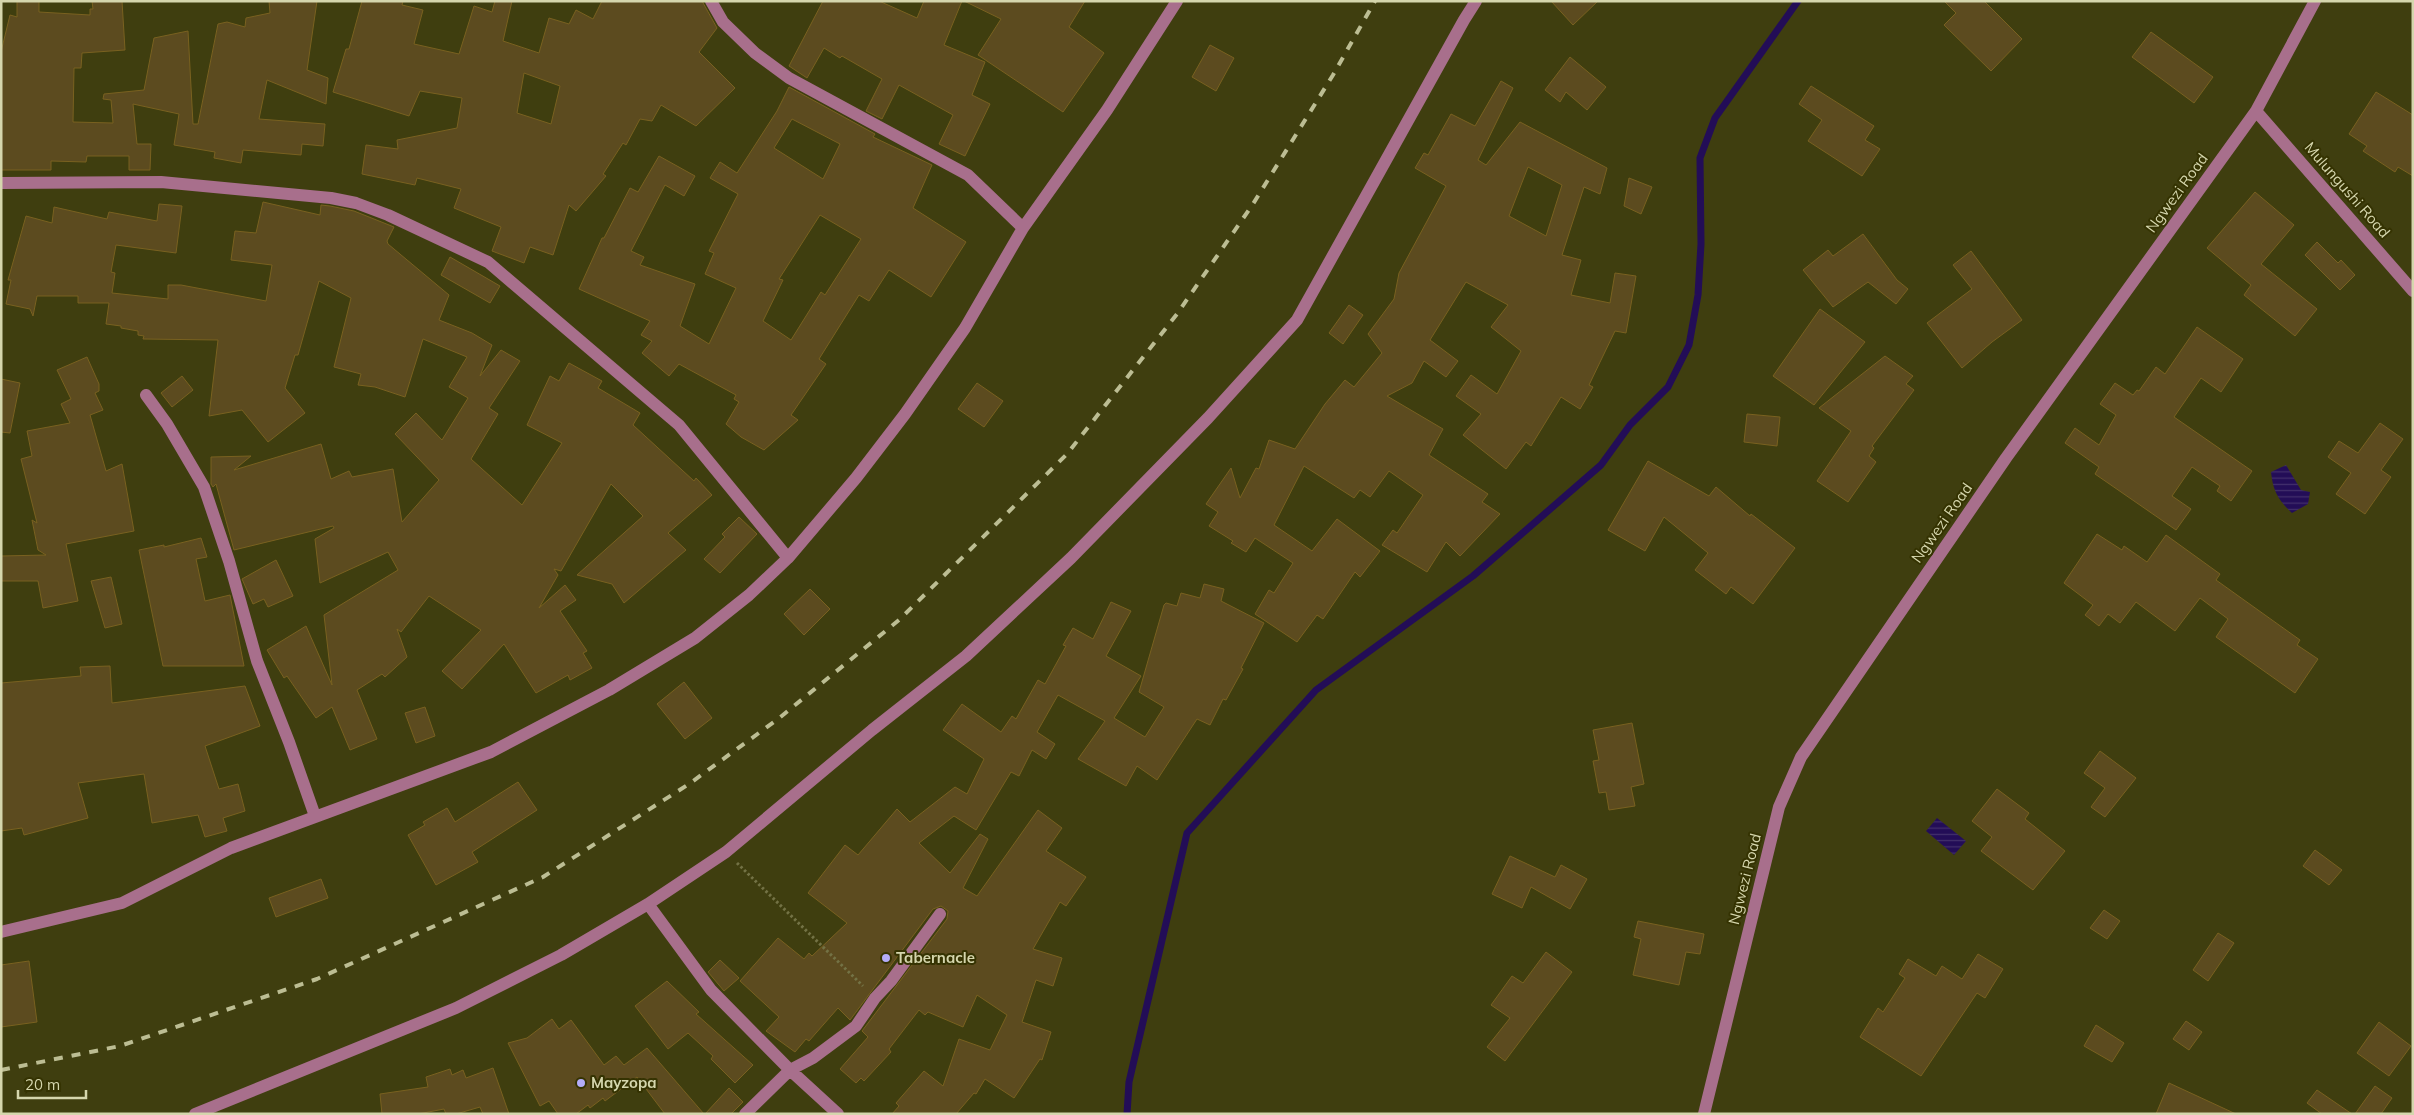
<svg xmlns="http://www.w3.org/2000/svg" width="2414" height="1115" viewBox="0 0 2414 1115" font-family="Mulish,sans-serif">
	<style>
		.water { fill: url(#water-rules) }
		.lines { fill: none; stroke-linecap: round; stroke-linejoin: round }
		.stream { stroke: #230d57; stroke-width: 7 }
		.building { fill: #5c4b1f; stroke: #796120; fill-rule: evenodd }
		.path { stroke: #737245; stroke-width: 3; stroke-dasharray: 2.5 2.5; stroke-linecap: butt }
		.minor { stroke: #a86f8c; stroke-width: 12 }
		.rail { stroke: #bcbd93; stroke-width: 4; stroke-dasharray: 9 9; stroke-linecap: butt }
		.poi-dot { fill: #b4acf9; stroke: #353302; stroke-width: 2 }
		.labels { text-anchor: middle; stroke-width: 4; stroke-linejoin: round; paint-order: stroke }
		.street-label { font-size: 15px; fill: #d5d6ad; stroke: #353302 }
		.poi-label { font-size: 15px; font-weight: bold; fill: #d5d6ad; stroke: #353302; text-anchor: start }
	</style>
	<defs>
		<pattern id="water-rules" width="6" height="5" patternUnits="userSpaceOnUse" patternTransform="scale(1.25)"><rect width="6" height="5" fill="#230d57"/><path d="M0 2.5h6" fill="none" stroke="#42306c"/></pattern>
	</defs>
	<rect width="100%" height="100%" fill="#3f3e0f"/>
	<path class="water" d="M2286,465l15,25 9,2 -2,12 -16,9c-14,-13 -19,-22 -21,-41z
		M1937,818l29,23 -12,14 -28,-24z"/>
	<g class="lines">
		<path class="stream" d="M1127,1114l2,-32 58,-249 129,-143 157,-114 128,-111 29,-40 38,-38 21,-42 9,-50 3,-51 -1,-86 15,-40 83,-117"/>
	</g>
	<path class="building" d="M17,1h22v11l51,3v-6h3l-1,-8h30l3,49 -43,3 -1,15h-7l-1,54 40,1 -2,-23 -8,-1 1,-5 40,-4 10,-52 34,-7 5,93h5l20,-100 9,-2 18,5 1,-9 24,-5 -1,-12h48l-10,69 21,8 -2,26 -59,-24 -8,39 66,5 -2,22 -21,-2 -1,11 -58,-5 -2,13 -27,-5 1,-6 -41,-7 5,-31 -46,-10 4,40h14l-1,26h-21v-14h-42l-1,6 -35,-1v9h-50v-118l9,-37 7,2z
		M362,1h41l-1,4 21,5 -9,34 45,10 15,-48 18,6 3,-11h17l-9,40 36,12 10,-35 20,6 7,-14 17,9 9,-18h100l15,27 -18,24 36,36 -39,38 -35,-21 -9,16 -12,-2 -14,26 -3,-2 -20,31 3,2 -30,35 -7,-6 -16,50 -23,-8 -6,16 -32,-12 9,-24 -47,-19 7,-19 -44,-11 -2,7 -53,-11 4,-29 32,4 -1,-9 60,-12 5,-30 -42,-7 -11,25 -76,-24 13,-43h3zM524,73l36,13 -9,38 -34,-11z
		M823,1h56l38,17 7,-17h38l-18,44 41,17 -13,33 18,9 -25,52 -26,-12 14,-29 -54,-30 -17,34 -16,-8 16,-32 -40,-23 -2,2 -16,-10 -17,30 -18,-12z
		M964,1h121l-16,26 35,26 -41,59 -85,-57 23,-36z
		M1551,1h47l-25,24z
		M1944,1h40l38,38 -31,32 -47,-46 12,-12z
		M2151,32l62,45 -19,26 -62,-46z
		M1210,45l24,13 -18,33 -24,-14z
		M1570,57l36,30 -19,23 -21,-18 -6,10 -15,-12z
		M1501,81l12,7 -35,72 8,5 34,-43 87,46 -7,26 -16,-7 -22,68 19,5 -10,35 39,8 5,-30 21,3 -10,57 -11,-2 -26,54 4,2 -13,22 -19,-12 -30,49 -5,-4 -20,27 -43,-34 18,-21 -25,-18 15,-21 26,19 24,-43 -30,-24 17,-22 -42,-23 -36,58 28,21 -12,16 -22,-16 -12,22 -25,13 56,33 -14,26 59,39 -6,8 18,12 -40,42 -14,-14 -19,30 -45,-27 11,-15 4,3 26,-38 -34,-24 -19,26 -10,-7 -6,8 -50,-32 -30,59 38,26 25,-32 43,32 -20,26 -5,-5 -32,47 -6,-4 -20,27 -42,-28 14,-24 5,3 19,-30 -38,-25 -9,14 -15,-9 2,-2 -24,-15 9,-14 -12,-8 25,-36 9,30 16,-30 3,1 10,-29 26,9 30,-45 20,-24 9,7 28,-34 -14,-19 26,-35 5,-26 47,-87 -31,-18 9,-15 4,2 23,-41 24,12zM1528,167l34,18 -16,51 -37,-20z
		M1811,86l63,40 -9,14 15,9 -18,27 -54,-35 14,-21 -23,-16z
		M789,87l86,47 -2,3 59,28 -19,43 53,34 -35,55 -42,-27 -20,31 -10,-6 -40,64 7,5 -35,51 7,5 -34,30 -23,-13 -15,-13 13,-22 -5,-3 2,-4 -57,-31 -10,12 -27,-23 10,-12 -11,-6 9,-14 -71,-32 23,-51h2l26,-50 8,4 21,-36 36,20 -11,20 -19,-11 -34,66 13,6 -4,8 55,19 -15,42 29,18 27,-56 -31,-14 9,-21 -5,-2 29,-57 -28,-16 10,-16 17,11 40,-62zM792,119l48,25 -17,35 -49,-31zM820,215l41,24 -36,56 -4,-3 -30,48 -28,-19 20,-41 -4,-1z
		M2376,92l37,23v61l-15,-9 -3,5 -32,-21 4,-5 -18,-12z
		M1629,178l23,9 -11,27 -17,-8z
		M2255,192l39,33 -33,39 56,45 -22,27 -51,-41 7,-10 -44,-37z
		M263,202l57,13 1,-10 9,1 24,5 40,16 -7,14 1,3 61,51 -10,25 33,13 20,12 -12,31 21,-26 19,11 -31,47 9,6 -27,45 51,46 40,-62 -35,-18 23,-49 9,5 10,-18 33,18 -4,7 42,25 -7,12 61,56 2,-3 16,17 -44,38 18,17 -62,53 -12,-19 -35,-9 66,-59 -32,-32 -50,87 -7,-2 4,6 -19,33 26,-23 11,15 -16,11 27,40 -4,2 9,15 -22,12 -2,-5 -32,18 -32,-49 -42,45 -20,-18 39,-41 -52,-34 -28,36 -4,-3 10,28 -22,20 -3,-3 -25,16 20,49 -27,11 -18,-43 -16,11 -29,-42 -3,2 -17,-28 39,-24 26,59 -8,-70 74,-45 -10,-18 -68,31 -5,-44 19,-11 -1,-2 -99,24 -18,-66 -3,3 -2,-3v-27l40,-1 -17,14 87,-26 10,35 18,-8 3,6 41,-8 9,53 37,-42 -44,-46 21,-21 26,27 26,-42 -19,-11 18,-30 -44,-18 -18,58 -30,-10 -17,-2 3,-11 -27,-7 17,-69 -32,-17 -21,74h-3l-10,33 20,25 -37,29 -26,-32 -33,6 9,-76 -75,-1 1,-3 -6,-1v-4l-17,-3v-2l-15,-2 3,-21h-31v-7h-41l-4,20 -3,-7 -24,-5 5,-24h-3l18,-64 26,7 2,-16 53,12 2,-7 48,9 2,-17 23,2 -6,47 -60,-8 -5,27 4,1 -3,20 56,6v-14h13l85,16 6,-36 -41,-5 4,-29 21,2z
		M1863,234l34,46 11,9 -12,15 -28,-22 -35,25 -30,-37 25,-20 5,6z
		M2317,242l21,21 3,-3 14,15 -15,15 -35,-35z
		M1971,251l51,69 -30,22 -30,26 -35,-45 45,-34 -19,-24z
		M450,257l50,29 -10,17 -49,-28z
		M1349,305l14,10 -20,29 -14,-11z
		M1820,309l45,33 -51,63 -41,-29z
		M2197,327l46,32 -22,33 -20,-14 -27,39 78,54 -21,30 -14,-10 3,-5 -28,-19 -20,29 19,13 -15,21 -81,-56 4,-7 -34,-24 10,-15 24,17 17,-30 -16,-11 15,-21 18,12 4,-5 2,1 17,-24 9,7z
		M1885,356l28,20 -7,8 8,6 -42,56 2,2 -5,8 7,6 -28,40 -31,-21 34,-50 -32,-23z
		M87,357l12,27v7l-4,2 8,17 -13,5 16,56 16,-7 12,67 -68,13 12,57 -35,7 -5,-27h-37v-25l45,-1 -8,-5 -6,-30 5,3 -16,-64 11,-3 -5,-25 43,-8 -9,-19 10,-5 -14,-29z
		M182,376l11,14 -21,17 -11,-14z
		M1,379l19,4 -10,50 -9,-1z
		M977,383l26,18 -19,26 -26,-18z
		M1747,414l33,3 -3,29 -33,-4z
		M2380,423l23,16 -22,31 10,7 -26,37 -29,-20 15,-21 -23,-16 11,-16 19,12z
		M1648,461l61,35 7,-9 34,29 1,-2 44,34 -42,56 -22,-17 -5,7 -31,-24 13,-17 -44,-36 -19,34 -37,-21z
		M739,517l18,17 -37,39 -16,-14 21,-22 -3,-3z
		M2097,534l25,16 2,-4 23,16 19,-27 54,39 -4,6 84,60 -3,5 21,14 -23,34 -79,-56 12,-18 -28,-21 -25,33 -39,-29 -16,21 -12,-9 -9,12 -14,-11 8,-10 -29,-22z
		M201,538l6,19 -11,2 9,42 25,-6 14,71h-81l-24,-116 25,-5v2z
		M276,560l17,36 -25,11 -4,-8 -11,5 -11,-25z
		M111,577l11,47 -17,4 -14,-47z
		M1204,584l20,5 -3,12 43,22 -23,45 2,1 -17,31 -3,-1 -13,26 -13,-6 -40,61 -20,-14 -11,20 -48,-27 27,-38 -47,-26 -21,37 18,12 -9,15 -14,-9 -13,26 -8,-4 -35,58 -22,-14 -35,27 31,30 30,-39 8,5 -25,49 14,8 61,-86 24,18 -16,23 40,26 -20,29 -6,-4 -27,47 29,9 -9,28 -17,-6 -14,42 29,10 -9,28 -2,-1 -26,39 -29,-19 -9,15 -2,-1 -18,21h-64l7,-8 -3,-3 28,-32 19,15 16,-47 31,11 17,-35 -30,-20 -14,32 -35,-15 -3,3 -6,-5 -30,39 2,3 -27,29 -3,-3 -5,5 -16,-14 28,-32 -6,-6 85,-112 1,-8 -7,-5 -8,3 -83,111 -12,-12 -29,33 -3,-2 -11,13 -29,-21 13,-14 -39,-36 38,-43 26,21 5,-6 3,3 35,-33 -39,-30 37,-48 13,10 39,-46 13,13 45,-35 12,7 17,-35 -41,-29 19,-26 39,28 11,-16 4,3 22,-39 7,4 21,-38 -3,-1 10,-17 20,11 18,-37 20,9 -25,45 35,20 -27,42 31,19 19,-30 -25,-15 25,-87 2,-2 11,3 4,-13 19,5z
		M810,589l20,20 -26,26 -20,-21z
		M110,666l2,37 133,-17 15,40 -55,20 14,43 19,-5 7,27 -22,7 4,13 -22,6 -7,-22 -46,8 -8,-49 -66,9 10,35 -64,17 -2,-7 -21,3v-148l80,-7 -1,-9z
		M684,682l28,36 -27,21 -28,-35z
		M425,707l10,29 -19,7 -11,-30z
		M1632,723l12,61 -13,3 4,19 -26,4 -3,-18 -7,1 -6,-32 6,-1 -6,-30z
		M2100,751l36,27 -31,39 -14,-10 14,-19 -21,-15z
		M518,782l19,28 -65,42 6,10 -42,23 -28,-50 17,-10 -2,-3 24,-14 8,14z
		M1997,789l32,24 -4,6 40,32 -32,39 -52,-39 11,-14 -20,-16z
		M2315,850l27,20 -13,15 -26,-19z
		M1510,856l45,21 6,-12 26,14 -17,30 -39,-22 -9,21 -30,-14z
		M321,879l7,19 -52,19 -7,-19z
		M2104,910l16,11 -13,18 -17,-11z
		M1638,921l66,13 -4,20 -14,-2 -7,33 -46,-10 8,-36 -7,-2z
		M2218,933l16,10 -26,38 -15,-11z
		M1546,952l26,20 -67,89 -18,-14 23,-29 -19,-13 21,-29 11,7z
		M1978,954l25,15 -18,29 -8,-5 -56,83 -61,-39 18,-29 5,4 22,-34 -6,-4 9,-15 28,17 6,-10 20,13z
		M720,960l19,18 -15,13 -16,-19z
		M29,961l8,61 -36,5v-62z
		M667,981l32,31 -3,2 57,51 -18,18 -24,-24 2,-3 -25,-23 -20,16 -33,-43z
		M552,1019l7,10 12,-9 33,45 12,-9 8,9 23,-17 57,66h-39l-28,-37 -32,24 -2,-3 -13,10 -2,-3 -12,9h-18l-9,-13 -9,5 -32,-63 19,-5z
		M2186,1021l16,11 -13,18 -16,-11z
		M2379,1022l32,24 -22,30 -32,-23z
		M2096,1025l28,18 -12,19 -28,-16z
		M493,1068l16,46h-26l-3,-7 -24,7h-10l-2,-5 -26,5h-36l-2,-20 48,-7 -2,-10 24,-8 2,6 11,-5 3,8z
		M2169,1083l67,31h-80z
		M2375,1086l17,12 -11,16h-26z
		M729,1088l14,14 -12,12h-26z
		M2317,1090l35,24h-30l-15,-11z"/>
	<g class="lines">
		<path class="path" d="M737,863l126,123"/>
		<path class="minor" d="M711,1l12,21 32,31 34,25 179,97 55,53
			M2256,111l157,180
			M1,183l160,-1 170,16 25,5 32,12 100,47 191,163 109,133
			M146,395l21,29 37,63 25,74 28,100 32,81 26,74
			M648,904l63,86 79,80 48,44
			M1,932l121,-29 109,-55 260,-96 118,-62 86,-52 54,-43 39,-37 68,-80 49,-64 60,-86 58,-100 84,-118 70,-109
			M195,1114l261,-106 105,-53 87,-51 78,-52 146,-122 94,-74 105,-98 137,-140 89,-98 167,-300 12,-19
			M745,1114l45,-44 23,-12 43,-32 19,-28 16,-17 49,-67
			M1704,1114l75,-307 22,-50 205,-299 250,-347 59,-110"/>
		<path class="rail" d="M1,1070l119,-24 197,-67 226,-102 146,-93 89,-65 121,-99 168,-166 110,-140 76,-110 80,-129 42,-74"/>
	</g>
	<g class="poi-dot">
		<circle cx="886" cy="958" r="5"/>
		<circle cx="581" cy="1083" r="5"/>
	</g>
	<g class="labels">
		<g class="street-label">
			<text transform="translate(2347 190) rotate(49)" y="5">Mulungushi Road</text>
			<text transform="translate(2177 193) rotate(-54)" y="5">Ngwezi Road</text>
			<text transform="translate(1942 523) rotate(-55)" y="5">Ngwezi Road</text>
			<text transform="translate(1745 879) rotate(-76)" y="5">Ngwezi Road</text>
		</g>
		<g class="poi-label">
			<text x="896" y="963">Tabernacle</text>
			<text x="591" y="1088">Mayzopa</text>
		</g>
	</g>
	<rect width="2414" height="1115" fill="none" stroke="#d5d6ad" stroke-width="5"/>
	<path d="M18 1090v8h68v-8" fill="none" stroke="#d5d6ad" stroke-width="2.5"/>
	<text x="25" y="1090" font-size="15" fill="#d5d6ad" stroke="#353302" stroke-width="4" paint-order="stroke">20 m</text>
</svg>
